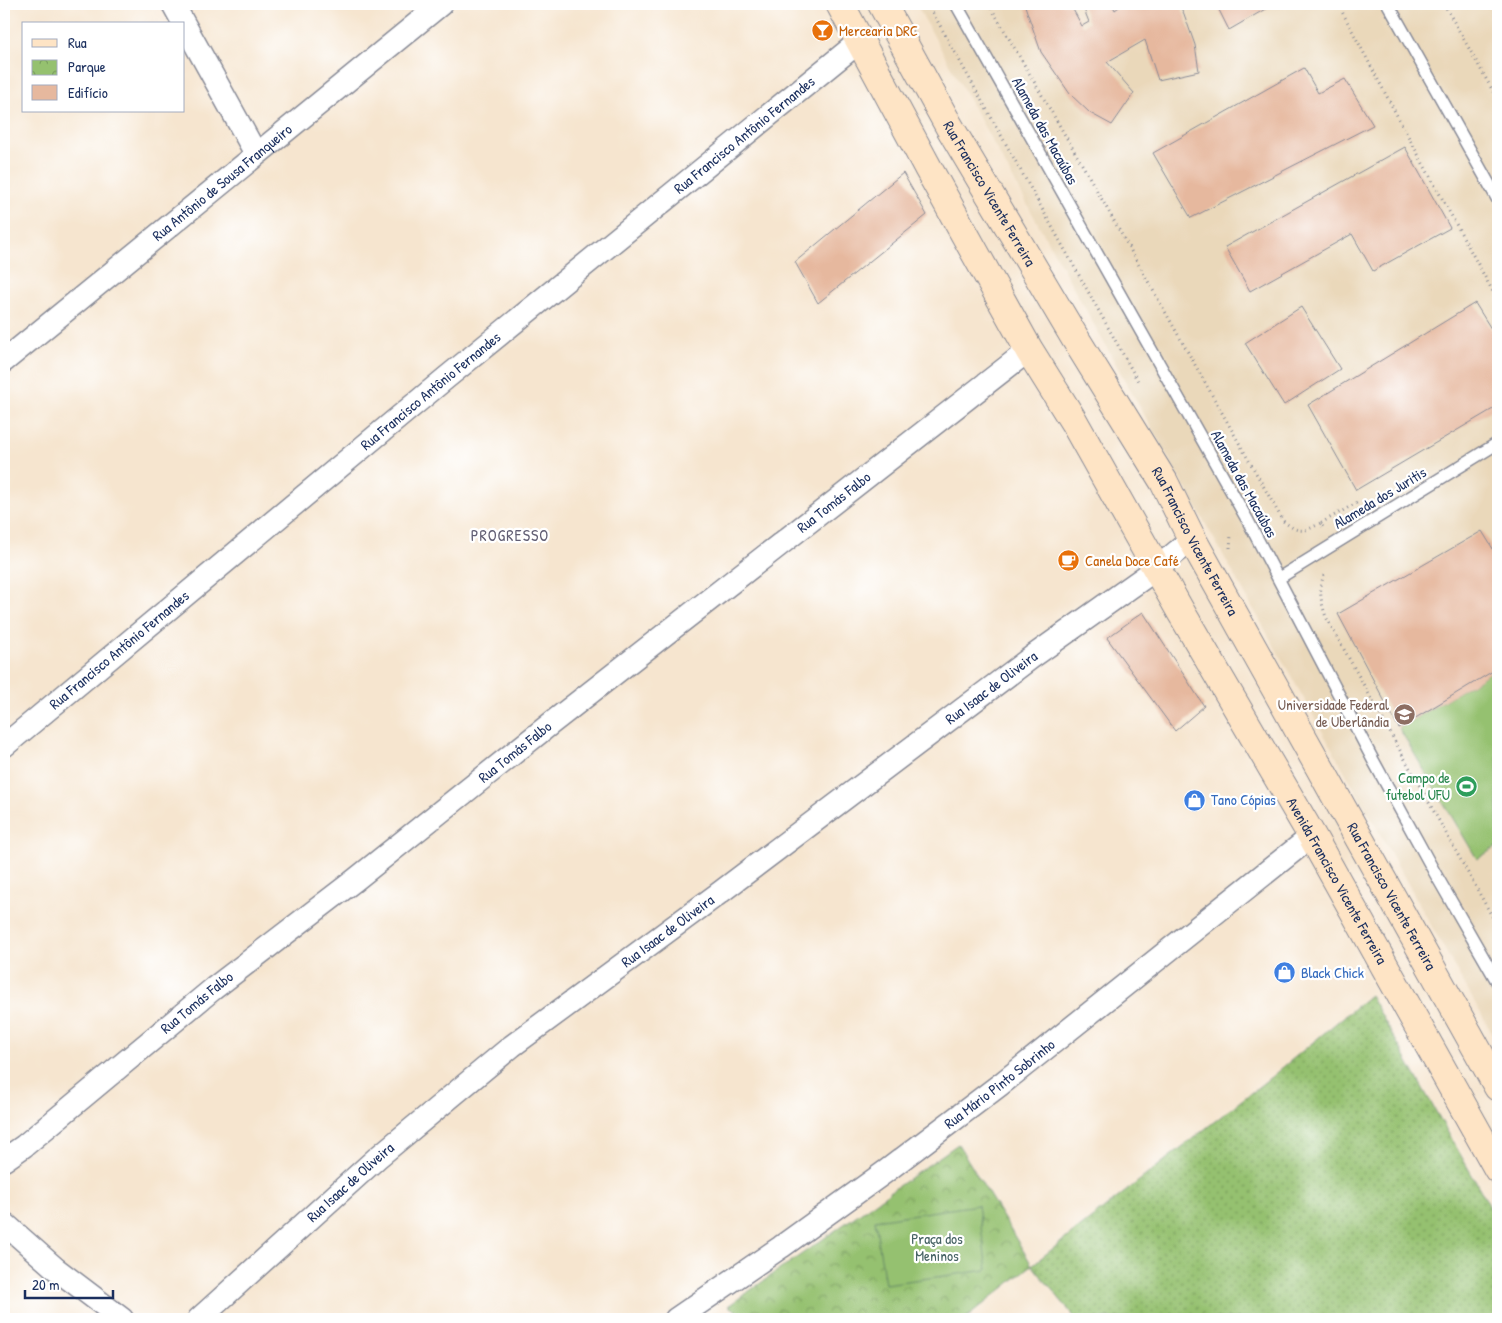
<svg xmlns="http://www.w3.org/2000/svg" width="1502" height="1323" viewBox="0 0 1502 1323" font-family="'Patrick Hand',sans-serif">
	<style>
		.built { fill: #ead8ba }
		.grass { fill: url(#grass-dots); stroke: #587866 }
		.park { fill: url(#park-crowns); stroke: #587866 }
		.pitch { fill: #95c16f; stroke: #587866 }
		.building { fill: #e6b89e }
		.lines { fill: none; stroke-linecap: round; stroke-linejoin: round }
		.lane-casing { stroke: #888a96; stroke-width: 14 }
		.street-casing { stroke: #888a96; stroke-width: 25 }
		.secondary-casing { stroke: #888a96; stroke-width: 30 }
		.path { stroke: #888a96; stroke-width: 3; stroke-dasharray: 1 4; stroke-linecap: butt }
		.lane { stroke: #fff; stroke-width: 11 }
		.street { stroke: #fff; stroke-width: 22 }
		.secondary { stroke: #fee4c5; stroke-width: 28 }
		.labels { text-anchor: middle; stroke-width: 4.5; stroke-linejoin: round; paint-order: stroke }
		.food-label { font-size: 15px; fill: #c56008; stroke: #fff; text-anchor: start }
		.street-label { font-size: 15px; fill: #1b2f5e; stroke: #fff }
		.education-label { font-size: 15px; fill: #785e54; stroke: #fff; text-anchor: end }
		.leisure-label { font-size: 15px; fill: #27864d; stroke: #fff; text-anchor: end }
		.shop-label { font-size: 15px; fill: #366cbe; stroke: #fff; text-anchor: start }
		.park-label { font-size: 15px; fill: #466264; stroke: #fff }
		.neighbourhood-label { font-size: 16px; letter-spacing: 1px; fill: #625f74; stroke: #fff }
	</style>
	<defs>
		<pattern id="grass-dots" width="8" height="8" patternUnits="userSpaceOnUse" patternTransform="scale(1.25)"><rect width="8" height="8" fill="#95c16f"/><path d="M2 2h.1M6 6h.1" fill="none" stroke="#799d5e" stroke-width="1.8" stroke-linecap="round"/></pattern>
		<pattern id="park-crowns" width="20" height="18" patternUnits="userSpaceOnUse" patternTransform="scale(1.25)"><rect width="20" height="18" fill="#95c16f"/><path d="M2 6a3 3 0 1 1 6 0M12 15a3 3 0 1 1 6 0" fill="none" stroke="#799d5e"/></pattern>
	</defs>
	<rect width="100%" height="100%" fill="#fff"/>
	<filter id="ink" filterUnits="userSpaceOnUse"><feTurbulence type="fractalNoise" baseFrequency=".02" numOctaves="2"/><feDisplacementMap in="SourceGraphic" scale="10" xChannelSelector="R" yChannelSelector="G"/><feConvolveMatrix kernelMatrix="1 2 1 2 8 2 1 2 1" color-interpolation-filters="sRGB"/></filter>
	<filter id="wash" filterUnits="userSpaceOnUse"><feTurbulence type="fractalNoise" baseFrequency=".0096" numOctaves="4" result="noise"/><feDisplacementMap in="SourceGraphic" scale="20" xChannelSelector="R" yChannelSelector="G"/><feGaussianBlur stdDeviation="1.12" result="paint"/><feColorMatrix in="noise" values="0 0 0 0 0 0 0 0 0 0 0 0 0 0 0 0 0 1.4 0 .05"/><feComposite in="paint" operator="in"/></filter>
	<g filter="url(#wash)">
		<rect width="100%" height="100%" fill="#f6e5cf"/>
		<path class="built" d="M916,4h582v1040l-371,-660z"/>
		<path class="grass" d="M1370,995l128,226v98h-422l-44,-54 239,-188z"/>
		<path class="park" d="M958,1144l74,121 -67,54h-214l-23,-13z"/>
		<path class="pitch" d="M1498,668v178l-21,13 -78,-131z
			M978,1205l9,65 -102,14 -10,-64z"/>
		<g id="blocks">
			<path class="building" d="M1034,4h36l12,22 7,-4 -6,-15 1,-3h28l3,6 8,-6h56l5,10 11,31 4,26 -41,9 -13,-40 -38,22 27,31 -22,32 -22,-12 -20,-19 -29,-42 -16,-46z
				M1216,4h58l-45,26z
				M1304,68l14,25 27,-14 28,46 -182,93 -38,-65z
				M1405,147l45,81 -77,43 -21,-37 -102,57 -25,-44z
				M903,173l24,42 -109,88 -23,-41z
				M1475,303l23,37v66l-142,84 -48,-85z
				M1301,307l39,62 -56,36 -39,-62z
				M1482,531l16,26v111l-99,60 -61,-114z
				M1143,612l61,94 -29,25 -68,-93z"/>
		</g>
	</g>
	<g filter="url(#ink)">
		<use href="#blocks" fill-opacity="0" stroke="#888a96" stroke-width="1"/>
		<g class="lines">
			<defs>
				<path id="lane" d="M956,4l292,517 125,239 63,115 62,108
					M1388,4l110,196
					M1279,578l219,-135"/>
				<g id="street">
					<path d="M173,4l83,150"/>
					<path id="s1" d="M4,361l437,-357"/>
					<path id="s2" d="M4,746l442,-368 414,-337"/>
					<path id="s3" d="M4,1160l20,-14 189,-157 142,-109 199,-159 475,-371"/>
					<path d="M4,1223l52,46 66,50"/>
					<path id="s4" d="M199,1319l178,-161 135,-112 206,-152 314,-237 124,-88 36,-30"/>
					<path id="s5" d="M676,1319l105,-72 104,-75 116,-88 311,-248"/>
				</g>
				<g id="secondary">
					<path id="s6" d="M840,4l88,164 101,182 45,72 107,190 131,224 186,333"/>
					<path id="s7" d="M882,4l67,122 126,212 89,144 28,57 306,548"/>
				</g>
			</defs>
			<use href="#lane" class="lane-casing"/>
			<use href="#street" class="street-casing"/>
			<use href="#secondary" class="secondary-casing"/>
			<path class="path" d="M928,4l211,379
				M989,4l98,169 196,348c16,12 19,12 38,2l2,4
				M1338,4l64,121 96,176
				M1444,4l54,96
				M1321,523l39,-22
				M1230,548l1,-13
				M1324,575c-6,15 -3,27 2,42l172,310"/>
			<use href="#lane" class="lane"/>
			<use href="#street" class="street"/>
			<use href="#secondary" class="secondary"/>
		</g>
	</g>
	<defs>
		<symbol id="bar-disc" viewBox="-11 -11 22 22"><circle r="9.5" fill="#e8710a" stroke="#fff"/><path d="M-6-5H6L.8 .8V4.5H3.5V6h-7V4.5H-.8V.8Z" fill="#fff"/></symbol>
		<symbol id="cafe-disc" viewBox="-11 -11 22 22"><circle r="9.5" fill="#e8710a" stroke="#fff"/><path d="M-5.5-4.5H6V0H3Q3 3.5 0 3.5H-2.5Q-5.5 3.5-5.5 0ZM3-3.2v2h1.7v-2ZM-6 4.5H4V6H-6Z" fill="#fff"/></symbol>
		<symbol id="university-disc" viewBox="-11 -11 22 22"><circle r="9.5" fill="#8d6e63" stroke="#fff"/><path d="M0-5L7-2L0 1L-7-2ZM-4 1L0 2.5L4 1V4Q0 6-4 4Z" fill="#fff"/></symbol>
		<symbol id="stadium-disc" viewBox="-11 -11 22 22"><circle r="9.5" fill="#2e9e5b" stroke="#fff"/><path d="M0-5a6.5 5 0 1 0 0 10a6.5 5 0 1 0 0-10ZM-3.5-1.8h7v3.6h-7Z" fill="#fff"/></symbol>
		<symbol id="shop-disc" viewBox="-11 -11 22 22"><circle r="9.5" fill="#3f7fe0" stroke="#fff"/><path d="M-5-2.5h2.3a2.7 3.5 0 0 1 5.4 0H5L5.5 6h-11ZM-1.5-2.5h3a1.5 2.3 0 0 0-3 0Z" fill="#fff"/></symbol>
	</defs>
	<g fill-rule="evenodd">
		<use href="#bar-disc" x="810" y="18" width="25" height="25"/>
		<use href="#cafe-disc" x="1056" y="548" width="25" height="25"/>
		<use href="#university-disc" x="1392" y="702" width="25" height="25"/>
		<use href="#stadium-disc" x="1454" y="774" width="25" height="25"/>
		<use href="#shop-disc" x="1182" y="788" width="25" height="25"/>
		<use href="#shop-disc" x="1272" y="960" width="25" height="25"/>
	</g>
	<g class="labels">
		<g class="food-label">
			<text x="839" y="36">Mercearia DRC</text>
			<text x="1085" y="566">Canela Doce Café</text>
		</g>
		<g class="street-label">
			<text transform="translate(1045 131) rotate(61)" y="5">Alameda das Macaúbas</text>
			<text dy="5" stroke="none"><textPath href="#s2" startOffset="960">Rua Francisco Antônio Fernandes</textPath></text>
			<text dy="5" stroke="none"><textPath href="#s1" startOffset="282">Rua Antônio de Sousa Franqueiro</textPath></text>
			<text dy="5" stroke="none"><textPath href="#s7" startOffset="218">Rua Francisco Vicente Ferreira</textPath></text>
			<text dy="5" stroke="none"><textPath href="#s2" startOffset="555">Rua Francisco Antônio Fernandes</textPath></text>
			<text transform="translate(1244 484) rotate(61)" y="5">Alameda das Macaúbas</text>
			<text transform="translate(1380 498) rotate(-31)" y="5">Alameda dos Juritis</text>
			<text dy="5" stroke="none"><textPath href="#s3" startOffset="1059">Rua Tomás Falbo</textPath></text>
			<text dy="5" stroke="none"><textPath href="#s7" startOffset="622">Rua Francisco Vicente Ferreira</textPath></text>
			<text dy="5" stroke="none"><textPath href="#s2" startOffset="150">Rua Francisco Antônio Fernandes</textPath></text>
			<text dy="5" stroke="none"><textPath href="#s4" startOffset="1014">Rua Isaac de Oliveira</textPath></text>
			<text dy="5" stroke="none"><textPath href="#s3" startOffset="654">Rua Tomás Falbo</textPath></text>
			<text dy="5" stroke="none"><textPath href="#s6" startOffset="1008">Avenida Francisco Vicente Ferreira</textPath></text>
			<text dy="5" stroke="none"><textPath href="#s7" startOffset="1028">Rua Francisco Vicente Ferreira</textPath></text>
			<text dy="5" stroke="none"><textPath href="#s4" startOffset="609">Rua Isaac de Oliveira</textPath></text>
			<text dy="5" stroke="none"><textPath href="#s3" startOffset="249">Rua Tomás Falbo</textPath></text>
			<text dy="5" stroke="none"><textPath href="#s5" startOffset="400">Rua Mário Pinto Sobrinho</textPath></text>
			<text dy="5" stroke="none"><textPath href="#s4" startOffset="204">Rua Isaac de Oliveira</textPath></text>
		</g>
		<g class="education-label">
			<text x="1389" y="710">Universidade Federal<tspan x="1389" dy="17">de Uberlândia</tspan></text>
		</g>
		<g class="leisure-label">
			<text x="1450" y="783">Campo de<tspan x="1450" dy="17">futebol UFU</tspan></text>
		</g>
		<g class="shop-label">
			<text x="1211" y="805">Tano Cópias</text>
			<text x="1301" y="978">Black Chick</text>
		</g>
		<g class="park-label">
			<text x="937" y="1244">Praça dos<tspan x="937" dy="17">Meninos</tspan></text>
		</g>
		<g class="neighbourhood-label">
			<text x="510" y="541">PROGRESSO</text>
		</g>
	</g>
	<rect width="1502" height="1323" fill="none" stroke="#fff" stroke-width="20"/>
	<rect x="22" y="22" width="162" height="90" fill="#ffffff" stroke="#a4acbf"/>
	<rect x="32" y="39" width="25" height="8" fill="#fee4c5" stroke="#a4acbf"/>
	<text x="68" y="48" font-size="15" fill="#1b2f5e">Rua</text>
	<rect x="32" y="60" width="25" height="15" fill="url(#park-crowns)" stroke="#a4acbf"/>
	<text x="68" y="72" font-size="15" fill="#1b2f5e">Parque</text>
	<rect x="32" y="85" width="25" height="15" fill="#e6b89e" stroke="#a4acbf"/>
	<text x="68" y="98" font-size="15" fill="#1b2f5e">Edifício</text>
	<path d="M25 1290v8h88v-8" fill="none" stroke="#1b2f5e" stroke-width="2.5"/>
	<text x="32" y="1290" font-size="15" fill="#1b2f5e" stroke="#ffffff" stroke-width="4" paint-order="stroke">20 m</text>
</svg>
